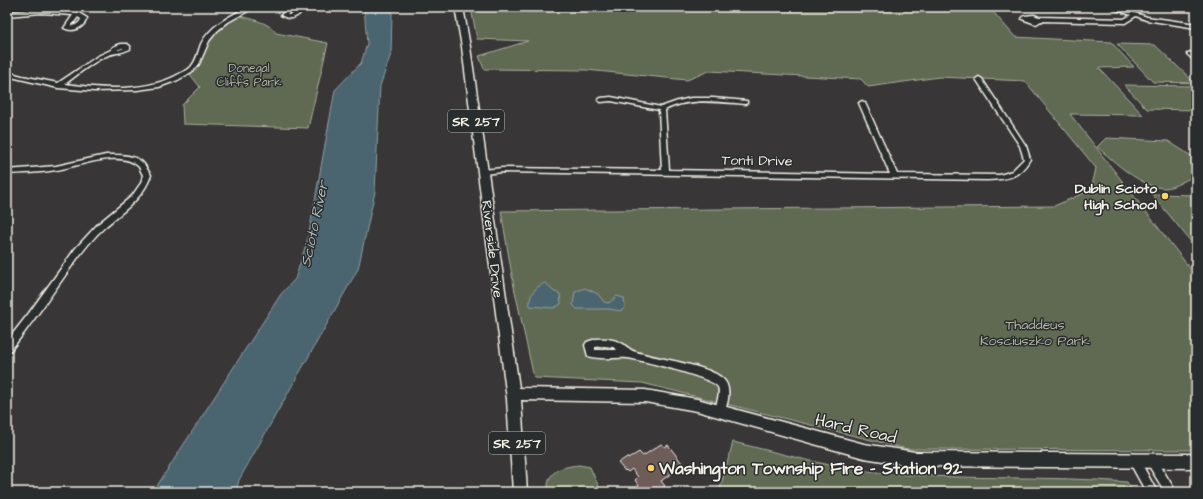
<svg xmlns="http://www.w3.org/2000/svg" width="1203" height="499" viewBox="0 0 1203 499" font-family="'Architects Daughter',sans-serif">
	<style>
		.green { fill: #616b52; stroke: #aaae9d }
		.water { fill: #4c6570; stroke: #8f9da0 }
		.building { fill: #6e5b59; stroke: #f4f1e8 }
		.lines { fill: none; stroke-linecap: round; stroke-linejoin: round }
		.minor-casing { stroke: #f4f1e8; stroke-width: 3 }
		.major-casing { stroke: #f4f1e8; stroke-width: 3 }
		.minor { fill: #2a2d2e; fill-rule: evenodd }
		.major { fill: #2a2d2e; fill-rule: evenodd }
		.poi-dot { fill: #ffd166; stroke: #2a2d2e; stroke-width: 1.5 }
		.labels { text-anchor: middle; stroke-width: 3; stroke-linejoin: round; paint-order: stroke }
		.far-park-label { font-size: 12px; fill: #b2b5a4; stroke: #2a2d2e }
		.shield { fill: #2a2d2e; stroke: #b7b6b0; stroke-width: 1 }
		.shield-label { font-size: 13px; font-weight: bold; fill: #f4f1e8 }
		.street-label { font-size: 14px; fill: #f4f1e8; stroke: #2a2d2e }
		.poi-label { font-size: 14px; font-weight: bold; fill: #f4f1e8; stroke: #2a2d2e; text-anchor: end }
		.park-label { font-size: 14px; fill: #b2b5a4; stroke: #2a2d2e }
		.water-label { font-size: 15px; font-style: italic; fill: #b1b9b8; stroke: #2a2d2e }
		.near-street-label { font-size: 17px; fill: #f4f1e8; stroke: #2a2d2e }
		.near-poi-label { font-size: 17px; font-weight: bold; fill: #f4f1e8; stroke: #2a2d2e; text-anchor: start }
	</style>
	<rect width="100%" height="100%" fill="#383637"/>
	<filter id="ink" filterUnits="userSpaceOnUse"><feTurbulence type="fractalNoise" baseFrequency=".025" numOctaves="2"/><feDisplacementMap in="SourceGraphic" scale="8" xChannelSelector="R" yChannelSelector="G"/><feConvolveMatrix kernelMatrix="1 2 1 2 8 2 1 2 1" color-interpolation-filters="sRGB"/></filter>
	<g filter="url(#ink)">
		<path class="green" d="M476,7h32l3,4 68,-4h410l26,30 96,5 23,25 -35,1 44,47 -73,-1 126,162v174l-289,-1 -265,-66 -108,-5 -20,-91 -13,-76 553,-5 37,-16 5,-22 -71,-87 -86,-4 -71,10 -7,-8 -152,-8 -22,9 -101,-10 -102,-1 -5,-13 49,-15 -51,-2 -6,-31z
			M236,15c12,3 34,7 40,18l52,10 -20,85 -125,-4 -1,-19 18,-18 -12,-15 4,-3 22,-40z
			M1117,44l38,1 40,38 -42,-1z
			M1124,85l72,1v24l-49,-1z
			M1106,138l62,3 28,18v16c-9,4 -22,13 -31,13 -24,0 -51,-27 -68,-41z
			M1152,194l44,1v53z
			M733,442c47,11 94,25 142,30 84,9 168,3 252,10l6,10h-414z
			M579,465l11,2 11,25h-53c-2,-21 12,-25 31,-27z"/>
		<path class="water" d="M364,7h27l1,7 -1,40 -11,32 -5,106 -17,77 -119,211 -3,12h-83l128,-198 14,-15 13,-41 27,-148 26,-27 6,-19z
			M546,283l7,8 7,3 1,10 -7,4 -24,-2c-2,-10 6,-21 16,-23z
			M585,288l13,6 6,8 5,1 8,-7 7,2 1,9 -4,4 -12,-2h-32l-4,-4 2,-13z"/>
		<path class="building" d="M661,444l4,3 3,-2 14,18 -3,2 1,2 -19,14 4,5 -8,6h-14l-8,-12 3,-3 -6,-8 -4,3 -2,-2 -1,1 -7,-8 9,-6 1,2 11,-7 4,4z"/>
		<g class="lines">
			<defs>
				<path id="minor" d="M248,7h7l-27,15 -11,9 -8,10 -10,23 -6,7 -15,9 -19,7 -22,3 -43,1 -36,-3 -51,-12v-4l15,4 36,7 40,-27 13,-6 2,-3 8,-3h6l3,2v3c-10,5 -16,3 -26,8 -14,7 -27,18 -39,27 37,5 82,9 116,-11 4,-2 7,-3 10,-6 6,-7 7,-15 10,-23 10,-19 29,-28 47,-37zM122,48h2l-5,2h-2z
					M1109,7h8l30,10 49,7v4l-50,-8 -10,-4 -11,7 -84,-2 -5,3 -14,-5 2,-3 10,-1 5,2 85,2 7,-4z
					M295,8l6,4c-5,7 -13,8 -20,3l5,-5zM290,12h5l-4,3h-4z
					M41,9l36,3 10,6c-3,10 -14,15 -23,10l9,-13 -32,-2 -34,3v-4zM78,17l3,2c-1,4 -6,7 -10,7z
					M1190,52l6,5v5l-9,-8z
					M979,77l3,2 44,67 4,13c-11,19 -22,20 -43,21l-484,-8 -20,2 -4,-2 4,-2 20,-2 159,2 -3,-60 -48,-9 -10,1 -3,-2 3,-2 10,-1 50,10 17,-6 13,-3h22l34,3v2l-2,1c-26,-2 -55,-7 -80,6l4,60 221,4 -31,-71 3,-2 3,2 32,71 103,1 12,-4 12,-12 -4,-13 -44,-67z
					M106,155c13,0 29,-1 38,9 2,3 4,7 7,11 -8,24 -28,36 -46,52 -19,17 -33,39 -48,60 -15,21 -30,43 -47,64l-3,1v-11l22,-28 46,-64 23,-25 34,-28 9,-13 2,-8c-1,-2 -3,-6 -4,-8 -17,-19 -62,0 -83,3 -16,3 -33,3 -49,4v-4l49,-4z
					M596,339c9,-1 19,0 27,5 4,3 8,7 13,8 21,7 73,13 87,27 9,8 5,26 0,35l-3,1 -3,-1 -2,-3c1,-7 6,-18 3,-24 -4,-9 -78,-27 -90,-29 -14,-1 -27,2 -40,-2l-3,-11 2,-3zM604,346l9,1 4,3h-22v-3z
					M1134,456l4,1 19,35h-11l-17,-31 1,-4z
					M1151,456l4,1 21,35h-11l-19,-31 1,-4z"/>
				<path id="major" d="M455,7h8l7,40 49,341 126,2 52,9 167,45 51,8 281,2v14l-281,-2 -51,-8 -167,-47 -52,-9 -124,-2 6,92h-14l-6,-93 -45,-352z"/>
			</defs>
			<use href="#minor" class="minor-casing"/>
			<use href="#major" class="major-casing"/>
			<use href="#minor" class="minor"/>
			<use href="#major" class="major"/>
		</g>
	</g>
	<g class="poi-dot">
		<circle cx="1165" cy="196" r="4"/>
		<circle cx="651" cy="468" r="4"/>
	</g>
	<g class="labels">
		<g class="far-park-label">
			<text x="249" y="72">Donegal<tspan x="249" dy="14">Cliffs Park</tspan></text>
		</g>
		<g class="shield">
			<rect x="448" y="110" width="56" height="22" rx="3"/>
			<rect x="489" y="432" width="56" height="22" rx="3"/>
		</g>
		<g class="shield-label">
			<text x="476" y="126">SR 257</text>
			<text x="517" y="448">SR 257</text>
		</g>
		<g class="street-label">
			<text transform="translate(757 160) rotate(1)" y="5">Tonti Drive</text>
			<text transform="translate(493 249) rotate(83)" y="5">Riverside Drive</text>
		</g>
		<g class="poi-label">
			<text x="1157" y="193">Dublin Scioto<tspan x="1157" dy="16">High School</tspan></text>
		</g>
		<g class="park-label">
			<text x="1035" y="329">Thaddeus<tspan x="1035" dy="16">Kosciuszko Park</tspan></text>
		</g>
		<g class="water-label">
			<text transform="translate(314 224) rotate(-78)" y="5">Scioto River</text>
		</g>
		<g class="near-street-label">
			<text transform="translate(856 428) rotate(13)" y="6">Hard Road</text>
		</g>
		<g class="near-poi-label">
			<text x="659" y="474">Washington Township Fire - Station 92</text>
		</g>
	</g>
	<rect width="1203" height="499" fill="none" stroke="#2a2d2e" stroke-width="24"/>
	<rect x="12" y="12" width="1179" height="475" fill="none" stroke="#f4f1e8" stroke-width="1.5" filter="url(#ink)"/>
</svg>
